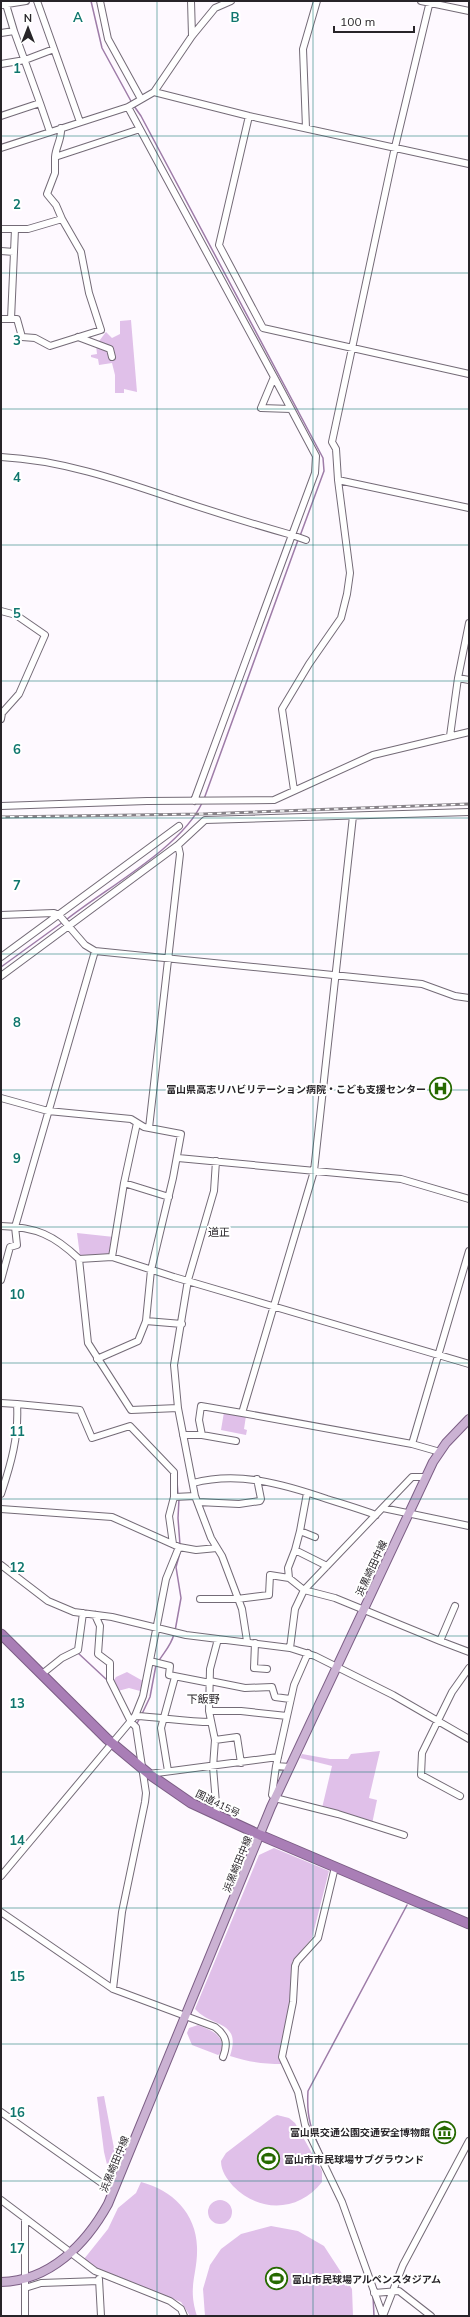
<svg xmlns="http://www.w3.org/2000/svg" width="470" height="2317" viewBox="0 0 470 2317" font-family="Mulish,'Noto Sans JP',sans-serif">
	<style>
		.green { fill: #e0c0e9 }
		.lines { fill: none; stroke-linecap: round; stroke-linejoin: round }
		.stream { stroke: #9e7ca8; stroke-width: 1.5 }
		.minor-casing { stroke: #746b77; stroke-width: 8 }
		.major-casing { stroke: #7c5e85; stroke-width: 10 }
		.highway-casing { stroke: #7c5e85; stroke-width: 11 }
		.minor { stroke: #fff; stroke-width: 6 }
		.major { stroke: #cbb2d3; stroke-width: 8 }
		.highway { stroke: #a97eb6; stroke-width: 9 }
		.rail-casing { stroke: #878288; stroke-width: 3 }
		.rail { stroke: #fff; stroke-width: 1.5; stroke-dasharray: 4.5; stroke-linecap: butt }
		.grid { fill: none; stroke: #0f766e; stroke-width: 1; stroke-opacity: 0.55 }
		.labels { text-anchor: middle; stroke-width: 4; stroke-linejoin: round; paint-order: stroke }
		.poi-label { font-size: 10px; font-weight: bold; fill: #282429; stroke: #fff; text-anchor: end }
		.street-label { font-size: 10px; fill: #282429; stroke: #fff }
		.neighbourhood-label { font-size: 11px; fill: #282429; stroke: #fff }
		.grid-label { font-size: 13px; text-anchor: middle; font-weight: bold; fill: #0f766e; stroke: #fff; stroke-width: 4; stroke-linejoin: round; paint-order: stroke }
	</style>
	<rect width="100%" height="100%" fill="#fef9ff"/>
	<path class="green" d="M131,320l6,72 -13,-3v4h-9v-18l-3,-12 -13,2 -1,-6 -7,-2v-2l6,-1 -1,-9 10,-13 6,6 8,-4v-13z
		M77,1233l37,4 -3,18 -31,1z
		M224,1412l22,4 -2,13 3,1 -1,5 -25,-5z
		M127,1672l16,9 -3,10 -11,-3 -11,3 -6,-8 4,-6z
		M380,1751l-11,47 8,2 -5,24 -50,-16 10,-42 -32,-8 2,-4 28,5h18l3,-5z
		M274,1848l55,23 -17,67 -20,24 -2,40 -11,56 3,6c-19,0 -34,-2 -52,-8 12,-36 -18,-28 -35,-47l64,-154z
		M198,2025c13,5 27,10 24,27l-4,3 -26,-10 -5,-12 2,-5z
		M104,2096l13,68 -7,13 -6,-25 -7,-55z
		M277,2115l12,3 6,5 27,48v11c-23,30 -63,31 -89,4 -6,-7 -12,-15 -12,-25l5,-8 47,-36z
		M141,2182c31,8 55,31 56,65 1,27 -10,39 0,69h-7l-9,-14 -84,-34 -13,-9 24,-30 10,-21 18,-15z
		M208 2212a12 12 0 1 1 24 0a12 12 0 1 1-24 0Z
		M271,2226l27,5 26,15 28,43 1,27h-148l-2,-27 7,-24 11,-16 20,-15z"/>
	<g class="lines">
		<path class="stream" d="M91,1l11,47 30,55
			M134,106l7,10 182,342 1,13 -24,65
			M204,799l94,-259
			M66,920c40,-32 115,-72 136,-117
			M1,967l62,-45
			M177,1481l1,14
			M179,1499l-1,19 2,27
			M175,1631l6,-33 -5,-31 5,-18
			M78,1653l29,27
			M158,1662c6,-10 13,-16 16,-28
			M142,1714l8,-17 6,-32
			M136,1725l4,-7
			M325,2160c-12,-27 -19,-38 -17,-69l99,-186
			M373,2296l1,20"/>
		<defs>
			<path id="minor" d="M5,1l9,30
				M37,1l43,121
				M100,1l8,38 33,60
				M191,1l1,35
				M421,1l48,10
				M1,5l25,-4
				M1,33l13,-2 26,72
				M1,64l24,-4 29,-11
				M154,92l95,24 220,48
				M128,107l146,270
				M1,116l39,-13 10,29
				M249,116l-30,129 44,83 206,46
				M306,128l-3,-79 14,-48
				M1,148l127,-41 26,-15 38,-56 23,-28 16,-7
				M55,157c1,-11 7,-18 6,-29
				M62,219l-6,-14 -9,-11 8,-21v-16l85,-28
				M1,229h27l34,-10 19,33 8,41 12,37 -51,16 -15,-8 -13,-1 -5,-18h-16
				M1,251l13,1 1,-23
				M11,319l3,-67
				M78,337l32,12 2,8
				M1,457c60,3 118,23 174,42 39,13 78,25 117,36l23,-62 1,-17 -42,-79 -13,31 30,1
				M338,480l-2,-31 -4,-7 63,-295 35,-146
				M1,611l15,4 29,20 -26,59 -17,19 -1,6
				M458,678l11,2
				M450,736l8,-58 11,-55
				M294,790l-12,-81 27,-45 32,-46 6,-24 3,-21 -12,-93 131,28
				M194,801l98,-266 14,5
				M1,806l146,-5 127,-1 99,-45 96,-23
				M353,816l-39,355 -72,242 170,31
				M1,915l53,-2 5,2 26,30 10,6 327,33 33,12 14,2
				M1,957l178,-131
				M1,976l177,-131
				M1,1098l47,13 83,8 13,8 37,7 -8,44 -22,92 -5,51 36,3
				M149,1128l31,-274 -2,-9 27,-25 264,-8
				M178,1158l223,21 68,20
				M216,1161l-2,30 -26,89 -14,85 4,43 17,88 16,42 11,18 20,53 5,32
				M124,1183l13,-60
				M1,1226c35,1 53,9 78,33l9,84 43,67 47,-2
				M112,1257l12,-74 45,14
				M79,1259l33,-2 62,20 295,87
				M1,1280l9,-33 7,-2 -2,-18 80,-276
				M97,1359l41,-18 8,-20
				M1,1403l16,1
				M183,1435h19l-3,-15 2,-14 41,7
				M202,1435l34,6
				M440,1452l-28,-8 57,-193
				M193,1483c46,-12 90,1 134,16 16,5 33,10 49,16
				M1,1494c10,-30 18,-58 16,-90l63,6 12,28 38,-12 44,46v25l21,-1
				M198,1502l41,2 21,-3 1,-2 -4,-20
				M383,1508l86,18
				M1,1509l111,8 67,30 17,3 21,-2
				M300,1531l7,-38
				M173,1544l-4,-28 5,-19
				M295,1550l5,-19 15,6
				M1,1565l47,36 26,11 38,5 74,18 104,13 25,8 78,39 76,44
				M289,1578l-1,-10 7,-18 32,16
				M200,1599h37l32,-4 1,-20 19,3 15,12 31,8 105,43 15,-35
				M95,1615l5,11 -2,28 12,9v17l21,42 5,5 10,66 -1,9 -23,110 -9,77
				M440,1641l29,11
				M255,1643l-1,25 13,1
				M290,1648l5,-39 9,-19 108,-113h13
				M150,1661l20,5 -1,9 41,8
				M42,1674l20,-16 16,-8 5,-37
				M210,1681l35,7 27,-1 3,10 15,2
				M209,1711h32l46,5
				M135,1716c26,1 50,6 76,6
				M215,1740l22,-3 4,26
				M276,1766l-4,29 3,3 63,16 66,21
				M290,1767l-14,-1 18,-81 14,-32
				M168,1771l-7,-43 14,-51
				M149,1774l129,-17
				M460,1796l-39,-21 1,-22 30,-61 17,-24
				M217,1815l-4,-48 2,-27 -6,-29 1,-42 8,-30
				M335,1867l-17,71 -21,23 -2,5 -2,36 -11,55 16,35 7,33 37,77 41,114
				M1,1876l134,-160 8,-20 23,-117 13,-32
				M1,1912l112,77 102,38c12,9 13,17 8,30
				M1,2112l112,79
				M1,2200l94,71 75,30 11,8 3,7
				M99,2279l2,37
				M25,2288l16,-5 58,-2
				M374,2293l25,-2 32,25
				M25,2316v-97
				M383,2316l20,-51 66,-124"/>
			<path id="major" d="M1,2282c49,-1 85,-38 107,-78l163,-397 162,-345 13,-19 23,-24"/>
			<path id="highway" d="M1,1634l106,105 42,35 42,29 69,32 209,89"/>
		</defs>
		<use href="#minor" class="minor-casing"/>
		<use href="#major" class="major-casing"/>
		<use href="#highway" class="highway-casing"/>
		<use href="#minor" class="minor"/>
		<use href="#major" class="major"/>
		<use href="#highway" class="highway"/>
		<defs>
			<path id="rail" d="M1,817l202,-3 266,-10"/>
		</defs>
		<use href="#rail" class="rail-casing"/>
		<use href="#rail" class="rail"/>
	</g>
	<path class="grid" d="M157,1v2315M313,1v2315M1,136h468M1,273h468M1,409h468M1,545h468M1,681h468M1,818h468M1,954h468M1,1090h468M1,1227h468M1,1363h468M1,1499h468M1,1636h468M1,1772h468M1,1908h468M1,2044h468M1,2181h468"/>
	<defs>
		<symbol id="hospital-ring" viewBox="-11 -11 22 22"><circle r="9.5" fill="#fff" stroke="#266900" stroke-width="1.5"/><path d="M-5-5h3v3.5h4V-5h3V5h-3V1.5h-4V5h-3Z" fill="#266900"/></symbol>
		<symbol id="museum-ring" viewBox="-11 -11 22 22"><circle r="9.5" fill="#fff" stroke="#266900" stroke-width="1.5"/><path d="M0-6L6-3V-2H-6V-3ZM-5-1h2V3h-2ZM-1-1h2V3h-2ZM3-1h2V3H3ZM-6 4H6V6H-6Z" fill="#266900"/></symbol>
		<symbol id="stadium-ring" viewBox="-11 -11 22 22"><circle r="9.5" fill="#fff" stroke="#266900" stroke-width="1.5"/><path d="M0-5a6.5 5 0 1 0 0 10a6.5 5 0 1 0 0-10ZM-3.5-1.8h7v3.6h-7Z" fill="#266900"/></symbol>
	</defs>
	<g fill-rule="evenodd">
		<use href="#hospital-ring" x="428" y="1076" width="25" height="25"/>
		<use href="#museum-ring" x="432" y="2120" width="25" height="25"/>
		<use href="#stadium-ring" x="256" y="2146" width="25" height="25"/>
		<use href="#stadium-ring" x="264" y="2266" width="25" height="25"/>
	</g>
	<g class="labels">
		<g class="poi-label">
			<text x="426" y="1093">富山県高志リハビリテーション病院・こども支援センター</text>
			<text x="430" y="2136">富山県交通公園交通安全博物館</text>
			<text x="284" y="2163" text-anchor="start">富山市市民球場サブグラウンド</text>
			<text x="292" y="2283" text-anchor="start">富山市民球場アルペンスタジアム</text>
		</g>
		<g class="street-label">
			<text transform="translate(371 1568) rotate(-65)" y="4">浜黒崎田中線</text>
			<text transform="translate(218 1803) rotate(26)" y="4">国道415号</text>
			<text transform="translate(237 1864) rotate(-68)" y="4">浜黒崎田中線</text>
			<text transform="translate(114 2164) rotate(-68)" y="4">浜黒崎田中線</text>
		</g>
		<g class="neighbourhood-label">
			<text x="219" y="1236">道正</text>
			<text x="203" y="1703">下飯野</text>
		</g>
	</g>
	<g class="grid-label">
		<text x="78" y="22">A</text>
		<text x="235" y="22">B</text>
		<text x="17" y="73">1</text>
		<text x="17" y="209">2</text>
		<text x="17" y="345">3</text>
		<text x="17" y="482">4</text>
		<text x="17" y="618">5</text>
		<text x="17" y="754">6</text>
		<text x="17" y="890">7</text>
		<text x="17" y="1027">8</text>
		<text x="17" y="1163">9</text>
		<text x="17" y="1299">10</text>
		<text x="17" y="1436">11</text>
		<text x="17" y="1572">12</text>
		<text x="17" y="1708">13</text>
		<text x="17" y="1845">14</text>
		<text x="17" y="1981">15</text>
		<text x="17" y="2117">16</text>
		<text x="17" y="2253">17</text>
	</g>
	<rect width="470" height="2317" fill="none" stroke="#282429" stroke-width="4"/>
	<g transform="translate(28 28)" stroke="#ffffff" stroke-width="3" paint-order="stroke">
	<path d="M0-3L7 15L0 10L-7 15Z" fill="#282429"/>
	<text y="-6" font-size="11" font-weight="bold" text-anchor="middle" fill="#282429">N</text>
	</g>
	<path d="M334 26v6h80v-6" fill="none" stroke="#282429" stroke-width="2"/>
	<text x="340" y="26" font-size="12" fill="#282429" stroke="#ffffff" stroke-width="3" paint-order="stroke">100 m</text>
</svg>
